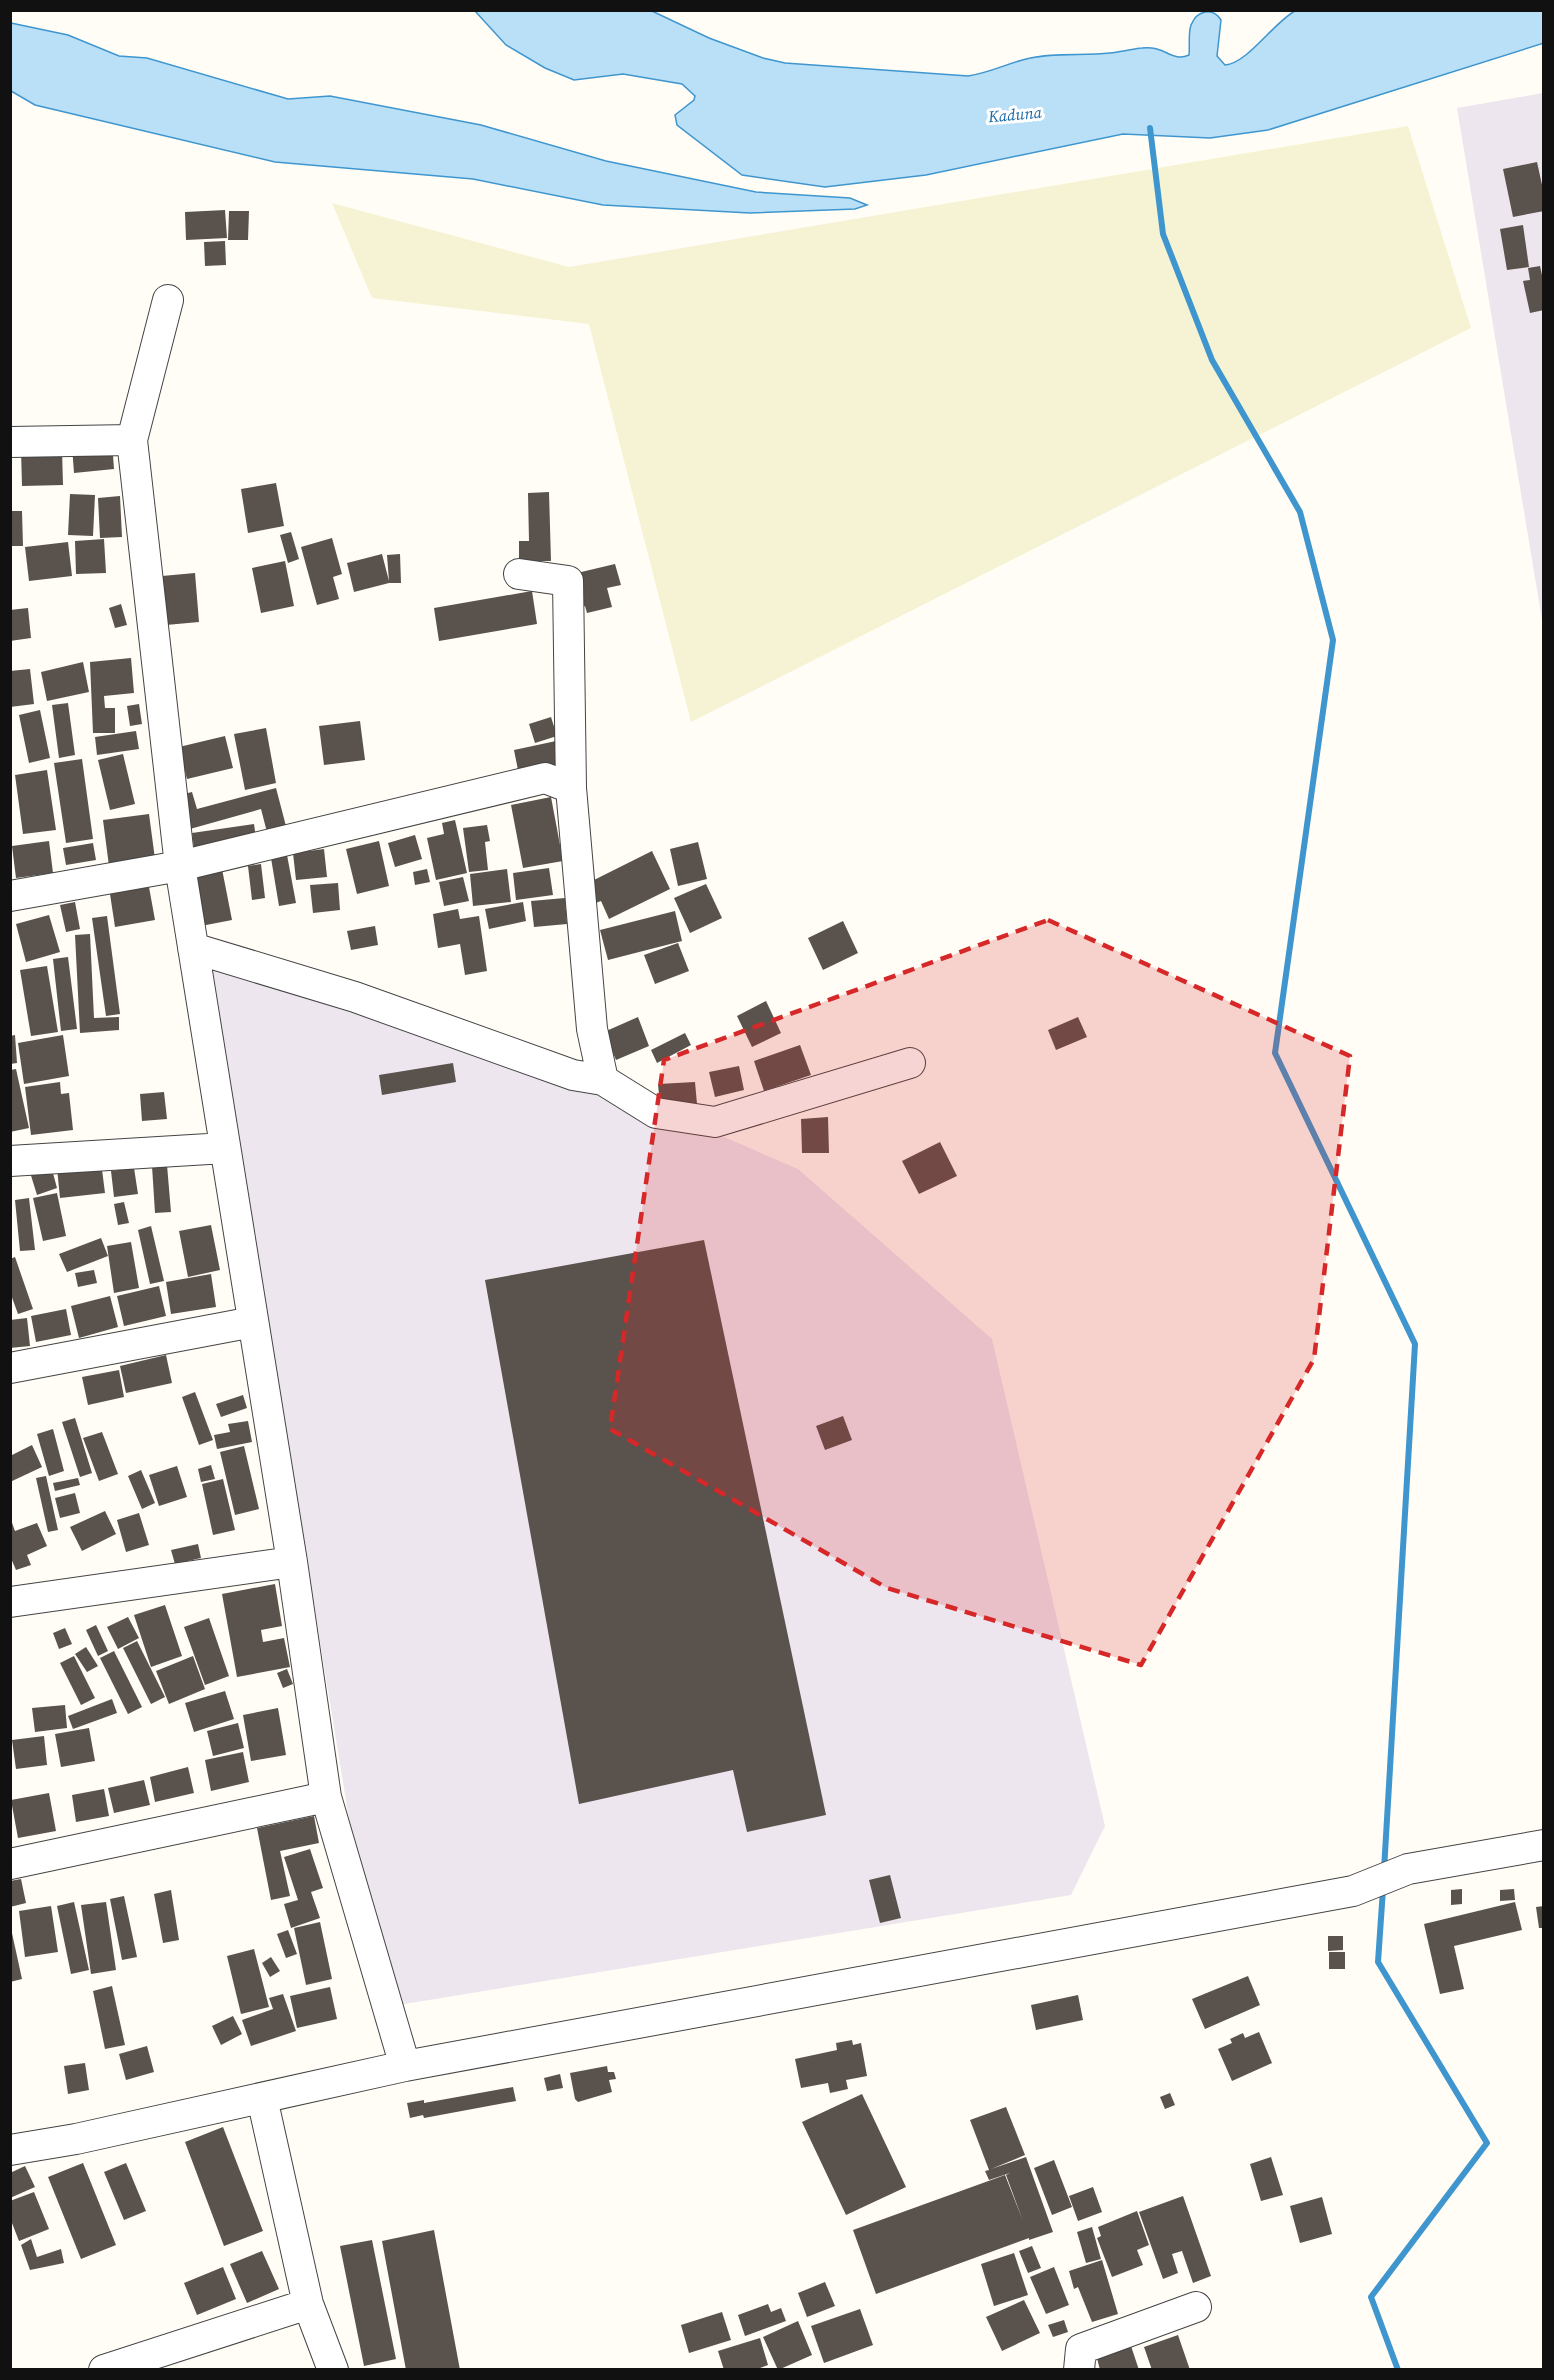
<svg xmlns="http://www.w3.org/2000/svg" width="1554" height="2380" viewBox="0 0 1554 2380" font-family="'Source Serif 4',serif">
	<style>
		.industrial { fill: #eee6ef }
		.farmland { fill: #f6f3d4 }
		.water { fill: #b9e0f7; stroke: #3f96cf; stroke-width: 1.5 }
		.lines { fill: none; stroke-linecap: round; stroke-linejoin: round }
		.stream { stroke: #3f96cf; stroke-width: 6 }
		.building { fill: #5a524d }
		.minor-casing { stroke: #444; stroke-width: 32 }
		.minor { stroke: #fff; stroke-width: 30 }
		.marked { fill: #d62828; fill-opacity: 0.2; stroke: #d62828; stroke-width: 4.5; stroke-dasharray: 12 8; stroke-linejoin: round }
		.labels { text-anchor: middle; stroke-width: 6; stroke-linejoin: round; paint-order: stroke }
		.water-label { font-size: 16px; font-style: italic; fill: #1768a6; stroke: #fff }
	</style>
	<rect width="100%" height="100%" fill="#fffdf5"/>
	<path class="industrial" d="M1543,93v533l-86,-518z
		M206,946l453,163 139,60 194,170 113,487 -34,69 -691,113z"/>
	<path class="farmland" d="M1408,126l63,202 -780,394 -102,-398 -217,-26 -40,-95 237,64z"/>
	<path class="water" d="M475,11h177l57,27 54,20 22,5 183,13c21,-3 38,-12 58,-17 27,-7 56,-3 84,-6 10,-1 21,-4 32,-5 23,-3 30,15 47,7 1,-9 -1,-22 2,-30 6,-15 22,-18 30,-5l-4,36 8,9c23,-2 48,-42 70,-54h248l1,32 -276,87 -58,8 -87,-4 -197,41 -101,12 -83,-12 -65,-50 -2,-10 19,-15 1,-4 -13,-12 -59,-10 -49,6 -29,-12 -39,-23z
		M11,23l57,12 51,21 28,2 141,41 42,-3 151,29 125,36 150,31 94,6 17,7 -12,4 -105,4 -147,-8 -130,-26 -198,-17 -240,-57 -24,-14z"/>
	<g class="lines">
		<path class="stream" d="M1150,128l13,106 49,126 88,152 33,128 -58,413 140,291 -31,526
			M1383,1889l-5,73 109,181 -116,154 27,73"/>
	</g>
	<path class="building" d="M1537,162l7,32v17l-31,6 -10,-48z
		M225,210l2,28 -41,2 -1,-28z
		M229,211h20l-1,29h-20z
		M1523,225l6,42 -22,3 -7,-41z
		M225,241l1,24 -21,1 -1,-24z
		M1540,266l4,18v26l-14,3 -7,-32 7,-1 -2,-12z
		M112,442l2,27 -40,4 -2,-27z
		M62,449l1,36 -41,1 -1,-36z
		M276,483l8,43 -36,7 -7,-44z
		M549,492l2,69h-32v-20h10l-1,-48z
		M70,494l25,1 -2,41 -25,-1z
		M120,496l2,41 -22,1 -2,-40z
		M10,511h12l1,35h-13z
		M291,532l8,27 -11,4 -8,-28z
		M332,538l10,36 -9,3 6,22 -22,6 -16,-58z
		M104,539l2,34 -30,1 -1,-33z
		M68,542l4,34 -43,5 -4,-34z
		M382,554l7,27 -2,-26 13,-1 1,29h-12l-35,9 -7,-29z
		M285,561l9,45 -33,7 -9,-45z
		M615,564l6,21 -14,3 5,19 -25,6 -2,-7 -6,1 -2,-34z
		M195,573l4,49 -33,3 -4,-49z
		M532,591l5,33 -98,17 -5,-33z
		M121,604l6,21 -12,3 -6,-20z
		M28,608l3,30 -21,3v-31z
		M131,658l3,35 -30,3 1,12h10v25h-22l-3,-71z
		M83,662l6,30 -42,9 -6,-29z
		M30,669l4,35 -24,3v-36z
		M68,703l7,52 -16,3 -7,-53z
		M139,704l3,20 -12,2 -3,-20z
		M40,710l10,48 -21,5 -10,-48z
		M551,717l6,19 -22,7 -6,-19z
		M360,721l5,39 -41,5 -5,-39z
		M266,728l10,55 -31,7 -11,-56z
		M136,731l3,18 -42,6 -2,-18z
		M225,736l8,32 -46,11 -8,-32z
		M556,741l5,26 -42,8 -5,-25z
		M123,754l12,50 -25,6 -12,-50z
		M82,759l11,80 -27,4 -12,-80z
		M47,770l9,60 -33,4 -8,-59z
		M276,788l11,42 -19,6 -7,-27 -71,20 -10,-34 12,-3 5,17z
		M551,797l12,64 -40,7 -12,-63z
		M149,814l6,45 -46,7 -6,-46z
		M455,820l12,53 -31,7 -9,-42 17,-4 -2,-11z
		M254,824l2,14 -62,9 -2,-14z
		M487,825l3,16 -5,1 3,28 -19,2 -6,-44z
		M415,835l7,24 -27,8 -7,-24z
		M49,841l4,32 -37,5 -4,-32z
		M379,841l10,45 -32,8 -11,-45z
		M698,842l9,37 -29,7 -8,-37z
		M93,843l3,17 -30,5 -3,-17z
		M324,849l3,28 -31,3 -3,-27z
		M652,851l18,38 -61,30 -8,-18 -8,3 -9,-19z
		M287,855l9,48 -17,3 -8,-48z
		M261,864l4,34 -13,2 -4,-34z
		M549,868l4,27 -37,5 -3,-27z
		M222,869l10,51 -31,6 -10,-51z
		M427,869l3,13 -15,3 -2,-13z
		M507,869l4,33 -38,4 -3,-32z
		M463,877l6,24 -25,5 -5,-24z
		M338,883l2,27 -27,3 -3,-28z
		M706,884l16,34 -32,15 -16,-35z
		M149,887l6,33 -40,7 -5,-33z
		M565,898l2,26 -33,3 -3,-26z
		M75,902l5,27 -14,3 -6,-27z
		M523,902l3,19 -37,8 -4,-20z
		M458,909l2,10 19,-3 8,55 -22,4 -5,-31 -22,4 -5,-34z
		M675,911l7,30 -74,19 -8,-30z
		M49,915l11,37 -34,10 -10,-38z
		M107,916l13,98 -14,2 -14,-98z
		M843,921l15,32 -35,17 -15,-32z
		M375,926l3,19 -27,5 -4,-19z
		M90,934l4,84 25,-1v13l-39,3 -5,-98z
		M678,943l11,28 -34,13 -11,-29z
		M68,957l9,72 -16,2 -8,-72z
		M47,966l11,66 -27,4 -11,-66z
		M766,1001l15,32 -29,14 -15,-31z
		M638,1017l11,29 -33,14 -12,-28z
		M1078,1017l9,20 -31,13 -8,-20z
		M685,1033l6,12 -34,18 -6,-13z
		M15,1035l2,28 -7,1v-28z
		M63,1035l6,41 -45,8 -6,-41z
		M800,1045l11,30 -47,16 -10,-30z
		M453,1063l3,19 -74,13 -3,-20z
		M739,1066l5,24 -29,7 -6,-25z
		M16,1069l13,59 -19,4v-62z
		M60,1082l1,12 8,-1 4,37 -42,5 -6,-48z
		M695,1082l2,22 -37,2 -2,-22z
		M164,1092l3,27 -25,2 -2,-27z
		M828,1117l1,36h-27l-1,-34z
		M940,1142l17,34 -38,18 -17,-33z
		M50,1162l7,26 -20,7 -8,-26z
		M101,1162l4,31 -45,5 -3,-30z
		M167,1165l4,47 -16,1 -3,-47z
		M134,1168l4,26 -24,3 -3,-26z
		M57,1193l9,43 -23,5 -10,-43z
		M29,1198l6,52 -15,1 -5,-51z
		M124,1202l5,21 -11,2 -4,-21z
		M211,1225l9,45 -32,7 -9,-46z
		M151,1226l13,55 -14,3 -12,-54z
		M101,1238l7,18 -41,16 -8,-18z
		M704,1240l122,575 -79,17 -14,-62 -154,34 -94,-524z
		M131,1242l8,46 -25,5 -7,-47z
		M15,1257l18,52 -15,5 -8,-22v-33z
		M94,1270l3,13 -19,4 -3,-14z
		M211,1274l5,33 -45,7 -5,-32z
		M159,1286l7,30 -42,10 -7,-30z
		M110,1296l8,31 -39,11 -8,-32z
		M66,1309l5,26 -35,7 -5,-26z
		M27,1318l3,28 -20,2v-28z
		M166,1355l6,28 -46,10 -6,-27z
		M119,1370l5,27 -36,8 -6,-28z
		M195,1392l18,48 -14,5 -17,-48z
		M243,1395l4,13 -26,9 -5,-13z
		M843,1416l9,24 -27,10 -9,-24z
		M75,1418l17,55 -12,4 -18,-55z
		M248,1421l4,21 -35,7 -3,-14 16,-3 -2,-8z
		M53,1429l11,42 -15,5 -12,-42z
		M102,1432l16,42 -19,7 -16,-43z
		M32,1445l10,22 -32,15v-26z
		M244,1446l15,63 -24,6 -15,-63z
		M211,1465l4,14 -14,3 -3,-13z
		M177,1466l10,31 -28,9 -10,-31z
		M141,1470l14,33 -13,6 -14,-33z
		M46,1476l12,54 -10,2 -12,-54z
		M78,1478l2,7 -25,6 -2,-8z
		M223,1479l12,51 -22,5 -11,-51z
		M75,1493l5,20 -20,5 -5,-20z
		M105,1511l11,23 -34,17 -12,-24z
		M139,1513l10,32 -23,7 -9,-32z
		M11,1520l4,11 22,-8 10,23 -20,9 4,10 -15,5 -6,-14z
		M198,1544l3,14 -26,6 -4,-14z
		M275,1584l7,42 -21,4 2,12 21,-4 6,29 -53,10 -15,-83z
		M165,1605l17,51 -31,11 -17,-52z
		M128,1617l11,21 -21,11 -11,-22z
		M209,1618l20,58 -24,9 -21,-58z
		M96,1625l12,26 -10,5 -12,-26z
		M65,1628l7,16 -13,5 -6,-16z
		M137,1641l28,56 -14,7 -28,-56z
		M86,1647l12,19 -11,6 -12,-18z
		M114,1651l28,56 -14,7 -28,-56z
		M74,1656l21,42 -14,7 -21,-42z
		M193,1656l12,33 -36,15 -13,-33z
		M287,1669l6,15 -10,4 -6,-15z
		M225,1691l9,28 -40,13 -9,-29z
		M112,1699l5,14 -44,16 -5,-13z
		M65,1705l2,23 -32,4 -3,-24z
		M278,1708l8,47 -35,6 -8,-46z
		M238,1723l6,25 -31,8 -6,-25z
		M89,1728l6,33 -34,6 -6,-33z
		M44,1736l3,29 -31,4 -4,-29z
		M243,1752l6,30 -38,9 -6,-31z
		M188,1767l6,26 -39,9 -5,-25z
		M144,1780l6,25 -36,8 -6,-25z
		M104,1789l5,27 -33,6 -4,-27z
		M49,1793l7,38 -38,7 -7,-38z
		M314,1816l5,27 -39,8 10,45 -19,4 -14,-72z
		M310,1849l13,39 -12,4 9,26 -29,10 -7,-24 14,-4 -14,-43z
		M890,1875l11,43 -21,5 -11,-43z
		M21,1879l5,24 -16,4v-26z
		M1462,1889v15l-11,1v-15z
		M1514,1889l1,11 -15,1v-11z
		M171,1890l8,50 -16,3 -9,-49z
		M124,1896l13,61 -15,3 -12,-61z
		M74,1902l15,68 -18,4 -14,-68z
		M106,1902l10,68 -25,4 -10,-69z
		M1515,1902l7,28 -68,16 10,43 -24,5 -16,-70z
		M51,1906l7,46 -33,5 -6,-46z
		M1544,1906v22h-5l-3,-21z
		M320,1922l12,57 -26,6 -12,-57z
		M10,1924l12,55 -12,3z
		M288,1930l9,24 -11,4 -9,-24z
		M1328,1936h15v14l-15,1z
		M254,1949l15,58 -28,7 -14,-58z
		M1329,1952h16v17h-16z
		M271,1957l9,14 -10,6 -8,-14z
		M1248,1976l12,29 -55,24 -13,-30z
		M112,1986l13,59 -20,4 -12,-58z
		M330,1987l7,32 -40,9 -7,-32z
		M283,1994l13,37 -45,15 -9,-26 31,-11 -4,-11z
		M1078,1995l5,25 -47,10 -5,-25z
		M233,2016l9,18 -21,11 -9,-19z
		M1259,2032l13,31 -40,18 -14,-32 14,-6 -2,-4 13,-6 2,5z
		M852,2040l1,5 8,-2 6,33 -21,4 2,9 -18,4 -2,-10 -27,5 -6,-29 42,-9 -1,-7z
		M147,2046l7,26 -28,8 -7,-26z
		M85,2063l4,27 -21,4 -4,-28z
		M607,2066l1,6h6l2,7 -7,1 3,12 -34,10 -3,-3 -5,-26z
		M560,2074l3,14 -16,3 -3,-13z
		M513,2087l3,14 -92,17 -1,-3 -13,3 -3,-15 17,-3v3z
		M1170,2093l5,12 -10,4 -5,-12z
		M862,2094l44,93 -60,28 -44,-93z
		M1006,2107l19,48 -34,14 35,-12 27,75 -24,8v-2l-153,56 -23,-64 152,-55 18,46 -17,-46 4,-2 -21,7 -4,-9 4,-1 -19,-50z
		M223,2127l40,104 -39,15 -39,-104z
		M1271,2157l12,38 -22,6 -11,-37z
		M1054,2160l18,47 -20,8 -18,-47z
		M83,2163l33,82 -35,14 -33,-82z
		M126,2163l20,48 -22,9 -20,-48z
		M25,2166l10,21 -25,11v-25z
		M1093,2187l9,25 -24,9 -9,-25z
		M34,2192l15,37 -30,12 -9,-23v-17z
		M1183,2196l28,80 -18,7 -11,-32 -10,3 6,19 -15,6 -24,-67z
		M1322,2197l10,37 -32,9 -10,-37z
		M1137,2211l12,34 -12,5 6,15 -31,12 -15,-39 4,-2 -3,-9z
		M1092,2227l9,32 -15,4 -9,-31z
		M434,2230l26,140h-54l-24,-129z
		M31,2239l6,18 24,-8 3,14 -34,7 -9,-25z
		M372,2240l24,119 -32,7 -24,-120z
		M1032,2246l9,22 -13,5 -9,-22z
		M262,2251l17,38 -32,14 -17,-39z
		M1014,2253l14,42 -34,11 -13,-42z
		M1102,2260l16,54 -26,8 -14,-35 -4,2 -5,-18z
		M223,2267l13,32 -39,16 -13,-32z
		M1054,2267l15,38 -23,9 -16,-37z
		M825,2282l10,24 -28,11 -9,-24z
		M1024,2300l16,33 -38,18 -16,-34z
		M768,2304l3,8 10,-4 5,13 -41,15 -7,-21z
		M860,2309l13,36 -49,18 -13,-37z
		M722,2312l9,28 -42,13 -8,-28z
		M1064,2320l4,12 -15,5 -5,-12z
		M798,2321l14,34 -34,15 -15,-33z
		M1178,2335l12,35h-38l-8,-23z
		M760,2338l8,27 -13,5h-31l-6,-19z
		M1131,2346l8,24h-39l-3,-12z"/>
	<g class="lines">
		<defs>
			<path id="minor" d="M132,440l48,426 112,696 34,235 79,269
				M10,442l122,-2 36,-140
				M519,574l49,7 3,207 21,241 11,51
				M10,896l170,-30 365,-88 26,10
				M193,948l162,49 218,78 30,5 53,33 59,9 195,-59
				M10,1161l215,-13
				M10,1368l243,-46
				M10,1602l282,-40
				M10,1864l316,-67
				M262,2098l46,206 25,66
				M10,2150l66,-11 329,-73 948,-175 55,-22 136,-24
				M104,2370l204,-66
				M1079,2370l2,-21 115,-42"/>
		</defs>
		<use href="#minor" class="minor-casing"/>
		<use href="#minor" class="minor"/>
	</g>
	<path class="marked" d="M1048,920l302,136 -36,303 -173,306 -254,-77 -277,-159 54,-369z"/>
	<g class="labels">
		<g class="water-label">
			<text transform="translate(1015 114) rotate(-5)" y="6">Kaduna</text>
		</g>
	</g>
	<rect width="1554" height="2380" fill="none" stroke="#111111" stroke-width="24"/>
</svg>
